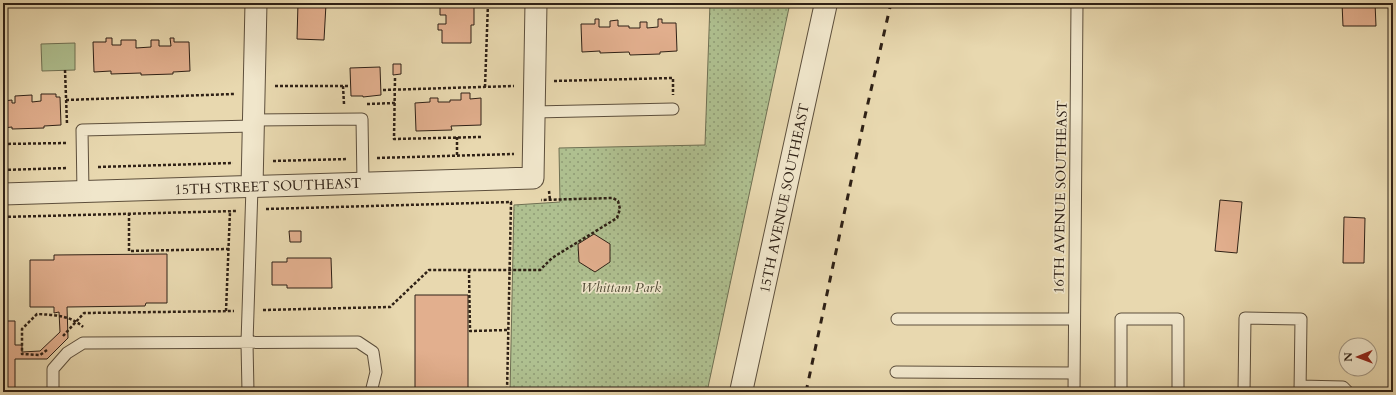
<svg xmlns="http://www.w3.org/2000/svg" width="1396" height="395" viewBox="0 0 1396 395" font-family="Cardo,serif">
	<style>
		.grass { fill: #afc090; stroke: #6f7053 }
		.park { fill: url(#park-dots); stroke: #6f7053 }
		.building { fill: #e2af8e; stroke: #2f2116 }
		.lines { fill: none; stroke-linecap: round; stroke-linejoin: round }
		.service-casing { stroke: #5d4f3c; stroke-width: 13 }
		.minor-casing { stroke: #5d4f3c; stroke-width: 23 }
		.tertiary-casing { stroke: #5d4f3c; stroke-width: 24 }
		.path { stroke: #2f2116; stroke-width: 2.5; stroke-dasharray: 3 2; stroke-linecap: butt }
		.service { stroke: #f0e6cb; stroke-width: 11 }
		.minor { stroke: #f0e6cb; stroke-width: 21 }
		.tertiary { stroke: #f0e6cb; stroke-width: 22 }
		.rail { stroke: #2f2116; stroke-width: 3; stroke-dasharray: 7 7; stroke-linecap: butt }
		.labels { text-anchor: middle; stroke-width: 3.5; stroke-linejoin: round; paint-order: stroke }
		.street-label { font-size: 14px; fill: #2f2116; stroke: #f0e6cb }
		.park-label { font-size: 14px; font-style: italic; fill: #4f4934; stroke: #f0e6cb }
	</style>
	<defs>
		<pattern id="park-dots" width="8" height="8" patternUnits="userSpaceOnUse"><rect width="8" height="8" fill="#afc090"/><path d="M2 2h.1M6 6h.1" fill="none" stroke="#8f9c75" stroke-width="1.8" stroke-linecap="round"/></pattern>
	</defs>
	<rect width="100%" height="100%" fill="#e8d8af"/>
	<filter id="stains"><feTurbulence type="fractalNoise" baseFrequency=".005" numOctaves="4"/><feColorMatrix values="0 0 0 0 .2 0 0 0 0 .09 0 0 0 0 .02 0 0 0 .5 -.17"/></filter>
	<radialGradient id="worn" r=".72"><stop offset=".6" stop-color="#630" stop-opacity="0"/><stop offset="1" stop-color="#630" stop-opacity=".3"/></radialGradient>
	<path class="grass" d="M75,43v27l-33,1 -1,-27z"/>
	<path class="park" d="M710,3h80l-83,389h-197l4,-187 46,-3 -1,-54 146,-3z"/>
	<path class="building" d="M298,3l28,1 -2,36 -27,-1z
		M446,3h28v22h-3v18h-29v-13h-4v-6h8v-9h-6v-9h6z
		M1342,3h33l1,23h-33z
		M595,19h4v8h11v-6l8,-1v6h11v2h11v-6h7v6l11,-1v-8h4v4h14l1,28 -17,1v2l-30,1 -1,-3 -29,1v-2l-18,1 -1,-28h14z
		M106,38h6v7h9v-5h15v8l15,-1v-7h8v6h12l-1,-8h4v4h15l1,29 -17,1v2l-32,1v-2l-30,1v-3l-17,1 -1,-30h13z
		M393,64h8v10l-8,1z
		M380,67l1,28 -18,2v-1h-12l-1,-28z
		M461,93h9v6l11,-1v27l-30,1 1,4 -36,1 -1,-28 15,-1v-4h8v4h12v-2h11z
		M41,94h15v3h4l1,28 -17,1v2l-32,1v-2l-9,1v-27l9,-1v3h3v-7l17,-1v7l9,-1z
		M1220,200l22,2 -5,51 -22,-2z
		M1344,217l21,1 -1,45h-21z
		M289,231h12v11h-11z
		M594,234l16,10v18l-15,10 -16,-10 -1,-18z
		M167,254v49h-21l-1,3 -78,1 1,31 -21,21h-32v33h-12v-71h12v24h7v7l18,-1 20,-19 -1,-20 -5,1v-6h-24v-47h24v-5z
		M287,258h44l1,30h-45v-3h-15v-23h15z
		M415,295h53v97h-53z"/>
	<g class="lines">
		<defs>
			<path id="service" d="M534,112l139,-3
				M253,120l109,-1 1,64
				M83,192l-1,-62 171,-4
				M897,319h177
				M896,372l178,1
				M1300,386l43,1 5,5
				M53,392v-23l14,-16 16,-10 275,-1 15,10 3,20 -5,20
				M248,392l-1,-49 5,-156
				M1074,392l3,-389
				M1121,392v-73h57v73
				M1244,392l1,-74 56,1 -1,73"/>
			<path id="minor" d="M252,187l4,-184
				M3,194l530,-16 3,-175"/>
			<path id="tertiary" d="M741,392l85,-389"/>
		</defs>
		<use href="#service" class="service-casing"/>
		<use href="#minor" class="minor-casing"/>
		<use href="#tertiary" class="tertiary-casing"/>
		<path class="path" d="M65,70l2,54
			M395,78l-1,61 87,-2
			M554,81l119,-3v17
			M275,86h74
			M343,86l1,18
			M485,87l3,-84
			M383,90l131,-4
			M66,100l168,-6
			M367,104l28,-1
			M3,144l63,-1
			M457,155v-18
			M377,158l137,-4
			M273,161l75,-2
			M98,167l135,-4
			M3,170l64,-2
			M549,191l1,9
			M266,209l245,-7 -4,190
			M129,213v38l100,-2
			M3,217l233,-6
			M469,270l1,61 38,-1
			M263,310l127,-3 39,-37h111l12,-12 65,-40 3,-9 -2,-8 -5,-3 -72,2
			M226,311l4,-100
			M63,336l21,-23 150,-2
			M47,350l-7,5 -18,-1v-25l15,-15c17,1 33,1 46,13"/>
		<use href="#service" class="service"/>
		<use href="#minor" class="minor"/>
		<use href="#tertiary" class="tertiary"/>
		<path class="rail" d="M806,392l59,-276 26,-113"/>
	</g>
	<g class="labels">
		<g class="street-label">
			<text transform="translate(268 186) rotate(-2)" y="5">15TH STREET SOUTHEAST</text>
			<text transform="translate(1060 197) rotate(-89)" y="5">16TH AVENUE SOUTHEAST</text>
			<text transform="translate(784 198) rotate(-78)" y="5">15TH AVENUE SOUTHEAST</text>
		</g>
		<g class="park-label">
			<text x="621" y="292">Whittam Park</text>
		</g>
	</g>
	<rect width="1396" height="395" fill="none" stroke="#e8d8af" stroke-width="16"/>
	<rect x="4" y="4" width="1388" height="387" fill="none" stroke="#2f2116" stroke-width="2"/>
	<rect x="8" y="8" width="1380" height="379" fill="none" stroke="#2f2116"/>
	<g transform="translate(1358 357) rotate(269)"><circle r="19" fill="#f0e6cb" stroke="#a39783"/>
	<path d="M0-3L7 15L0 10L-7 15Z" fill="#8f2418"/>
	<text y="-6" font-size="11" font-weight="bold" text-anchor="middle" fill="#2f2116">N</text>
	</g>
	<rect width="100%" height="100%" filter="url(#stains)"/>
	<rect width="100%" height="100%" fill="url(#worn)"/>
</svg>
